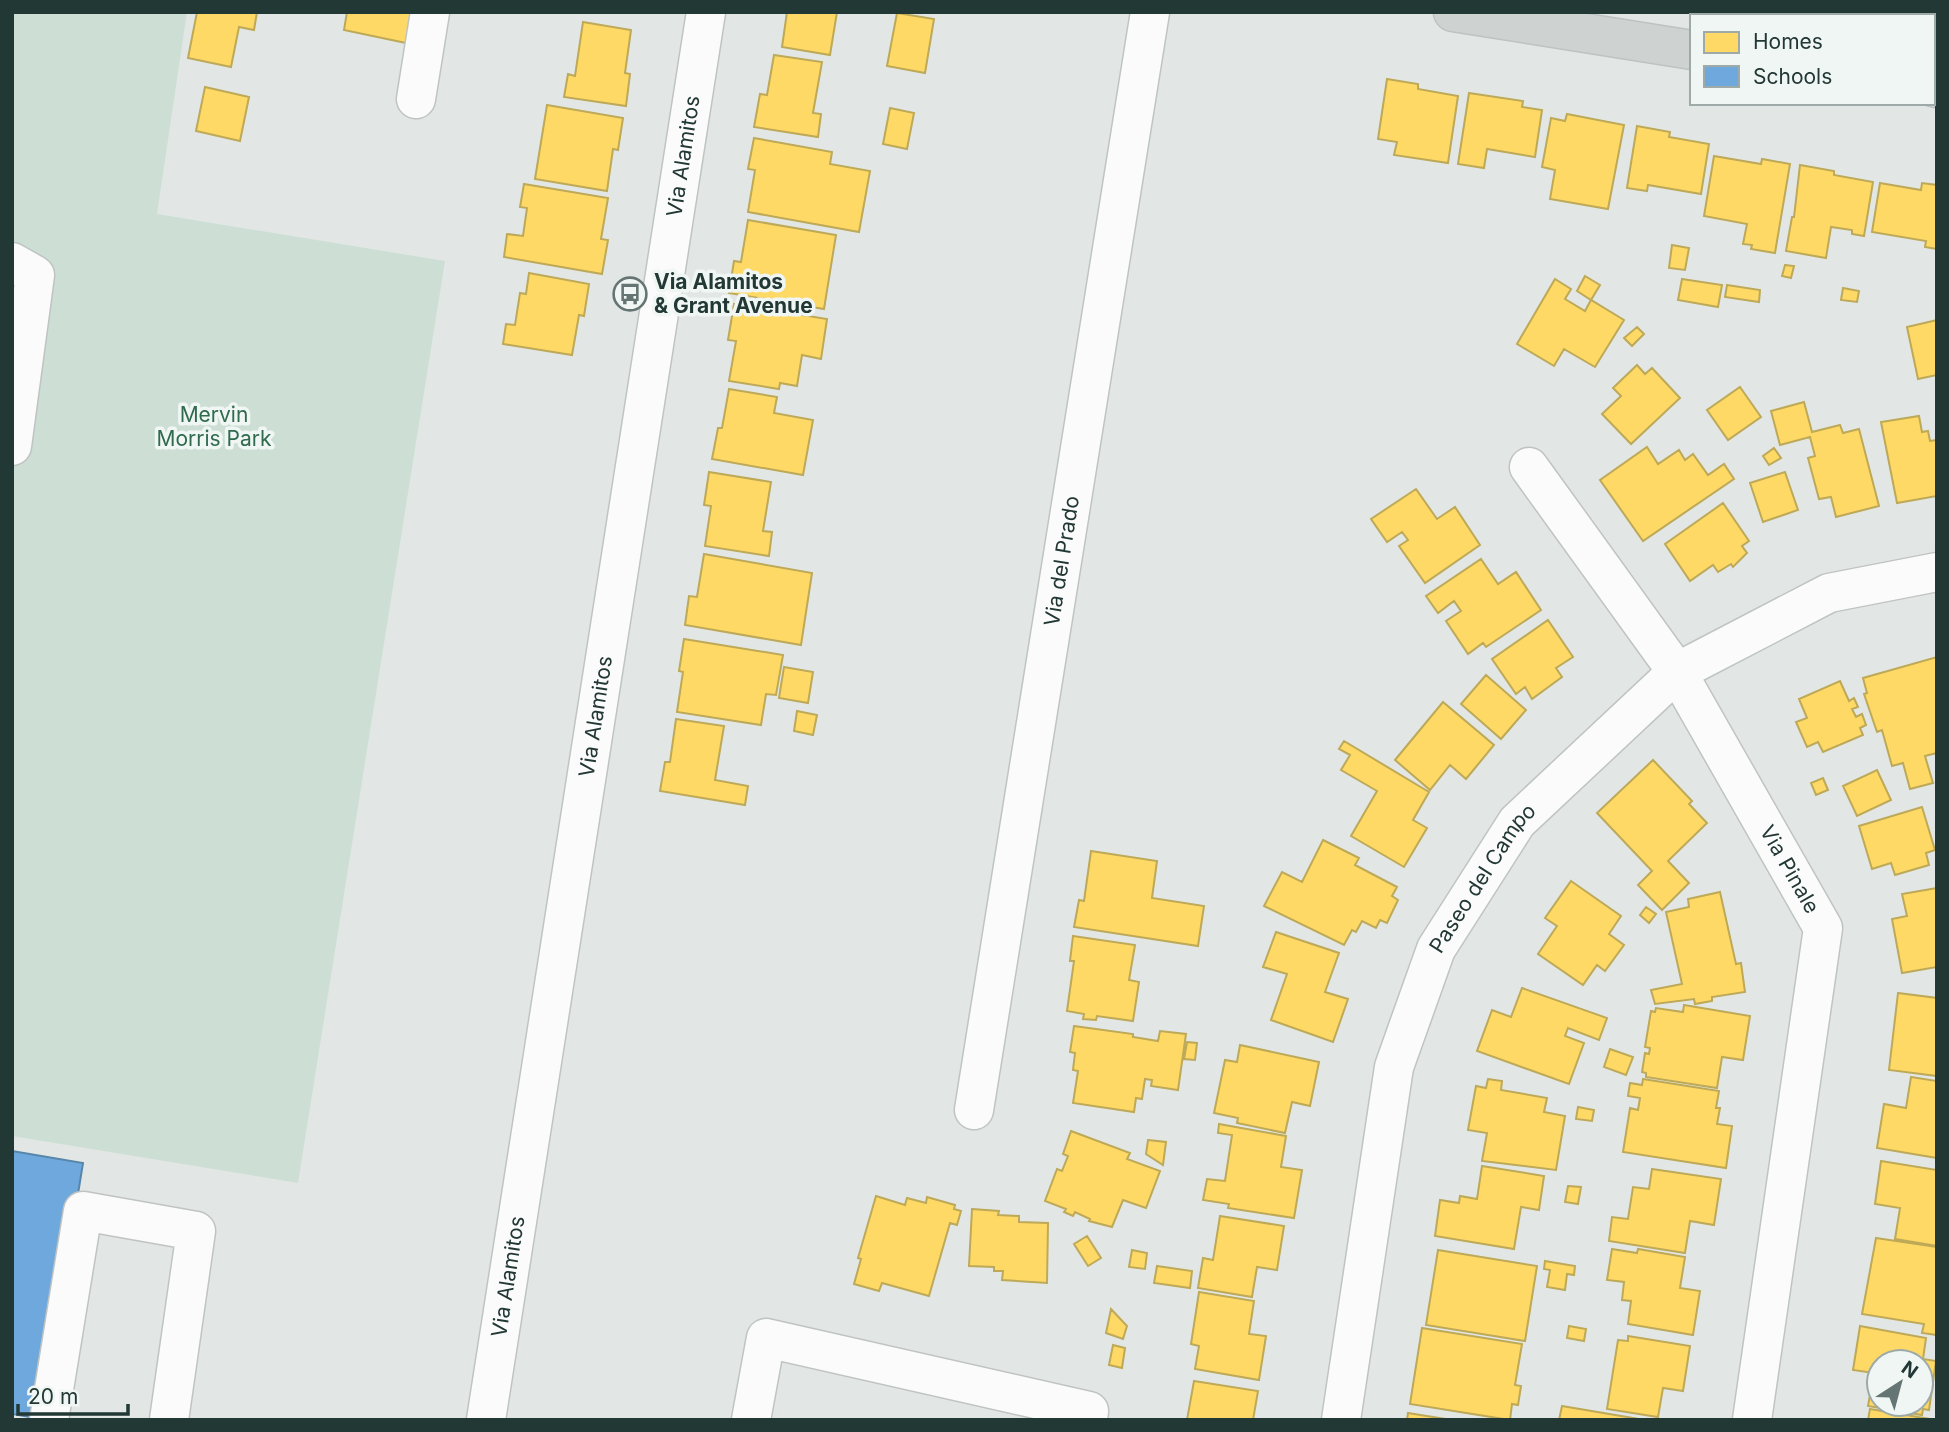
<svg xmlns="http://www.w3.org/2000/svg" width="1949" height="1432" viewBox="0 0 1949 1432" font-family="Inter,sans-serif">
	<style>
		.green { fill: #cddfd4 }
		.homes { fill: #ffd966; stroke: #bda957; stroke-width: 2; fill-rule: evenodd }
		.schools { fill: #6fa8dc; stroke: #5886aa; stroke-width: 2 }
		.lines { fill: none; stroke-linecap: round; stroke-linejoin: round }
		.minor-casing { stroke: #bfc4c2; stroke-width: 41 }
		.major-casing { stroke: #bcc3c2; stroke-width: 41 }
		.minor { stroke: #fbfbfb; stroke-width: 38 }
		.major { stroke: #ced3d2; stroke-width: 38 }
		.labels { text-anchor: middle; stroke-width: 7; stroke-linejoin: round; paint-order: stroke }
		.street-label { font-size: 21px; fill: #223835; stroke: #f0f6f4 }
		.poi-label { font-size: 21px; font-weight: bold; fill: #223835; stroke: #f0f6f4; text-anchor: start }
		.park-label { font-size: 21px; fill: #306b4e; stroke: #f0f6f4 }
	</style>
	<rect width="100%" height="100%" fill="#e2e7e5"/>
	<path class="green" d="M12,12h175l-30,202 288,47 -147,922 -286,-47z"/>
	<path class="homes" d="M197,12h60l-3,18 -15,-3 -8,40 -43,-9z
		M347,12h65l-6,31 -62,-13z
		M787,12h50l-7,43 -48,-8z
		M897,13l37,6 -9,54 -38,-7z
		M583,22l48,8 -6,43 5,1 -4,32 -62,-9 4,-23 7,2z
		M774,55l48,7 -9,51 8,1 -3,23 -64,-10 6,-33 7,1z
		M1387,79l31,5v5l40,7 -10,67 -54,-8 3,-13 -19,-3z
		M205,87l44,10 -9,44 -44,-10z
		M1469,93l54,8 -1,6 20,3 -7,47 -48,-8 -3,19 -26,-4z
		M547,105l76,13 -5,32 -5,-1 -6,42 -72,-12z
		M890,108l24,5 -7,36 -24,-5z
		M1567,114l57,11 -16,84 -58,-10 5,-29 -13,-3 9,-49 14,3z
		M1637,126l33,6 -1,5 40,7 -8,50 -53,-9 -1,6 -20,-3z
		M754,138l78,14 -2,12 40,7 -11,61 -111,-20 7,-42 -7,-1z
		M1714,156l47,8 1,-5 28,5 -15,89 -24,-4 1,-4 -9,-1 4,-20 -43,-8z
		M1800,165l34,6v4l39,7 -9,54 -12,-2v-4l-21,-3 -5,31 -40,-7 6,-34h2z
		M1880,183l41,7 1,-7 15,2v64l-12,-2 1,-6 -54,-9z
		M524,184l84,14 -7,41 7,1 -6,34 -98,-17 3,-23 16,2 4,-28 -7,-1z
		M748,220l88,15 -12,74 -95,-16 5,-32 7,1z
		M1672,245l17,3 -4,22 -16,-2z
		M1785,265l9,1 -3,12 -9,-2z
		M529,273l60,11 -5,32 -5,-1 -7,40 -69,-11 3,-20 9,1 5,-32 6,1z
		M1585,276l15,9 -9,15 -14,-9z
		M1555,279l16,10 -6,10 20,12 6,-11 33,20 -29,47 -31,-18 -10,17 -37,-22z
		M1682,279l40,6 -4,22 -40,-7z
		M1727,285l33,5 -1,12 -34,-5z
		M1843,288l16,3 -2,11 -16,-2z
		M734,304l93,15 -6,40 -19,-4 -5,31 -17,-3 -1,6 -50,-8 7,-40 -8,-1z
		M1937,320v55l-19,4 -11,-52z
		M1637,327l7,7 -12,12 -8,-8z
		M1637,365l8,9 7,-6 28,30 -49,46 -29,-30 19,-18 -8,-8z
		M1740,387l21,30 -33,23 -21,-30z
		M729,389l48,8 -3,16 39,7 -10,55 -91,-16 6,-31h4z
		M1804,402l8,30 28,-7 3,8 16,-4 20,77 -43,11 -5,-20 -12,2 -11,-41 7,-2 -5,-19 -30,8 -9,-34z
		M1919,416l3,16 6,-1 2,10 7,-1v56l-40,7 -16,-81z
		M1647,447l11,17 21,-14 6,10 8,-6 15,21 16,-11 10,15 -91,62 -43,-61z
		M1774,448l7,10 -12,7 -6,-9z
		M709,472l62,10 -8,49 9,1 -3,24 -64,-10 6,-40 -7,-1z
		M1785,472l13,38 -35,12 -13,-39z
		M1416,489l21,30 18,-12 25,38 -55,38 -26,-37 9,-6 -6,-8 -15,10 -16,-23z
		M1723,503l26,38 -7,5 5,7 -14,14 -2,-3 -13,8 -5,-7 -23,16 -25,-37z
		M704,554l108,19 -11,72 -116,-20 4,-29 8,1z
		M1481,559l17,25 18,-12 25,38 -55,37 -3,-4 -15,11 -22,-33 15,-10 -7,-10 -16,12 -12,-17z
		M1548,620l25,37 -17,11 6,9 -30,22 -7,-12 -9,7 -24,-35z
		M684,639l99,16 -7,40 -10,-1 -5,31 -84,-13 6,-40 -4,-1z
		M1937,657v96l-12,3 8,27 -23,6 -7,-26 -11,3 -10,-36 -5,2 -13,-38 3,-1 -4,-15z
		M784,667l29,5 -5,31 -29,-5z
		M1486,675l40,35 -25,29 -40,-35z
		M1840,681l9,20 5,-3 4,9 -6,2 4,8 6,-3 4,11 -6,3 3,7 -40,17 -5,-10 -11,5 -11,-25 11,-4 -8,-19z
		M1443,702l51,43 -28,34 -16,-14 -20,25 -35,-30z
		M797,711l20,4 -4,20 -19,-4z
		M676,719l48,7 -9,54 33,6 -3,19 -85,-14 5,-29h5z
		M1344,741l85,51 -16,28 14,8 -23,39 -53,-31 26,-45 -36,-21 9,-15 -11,-6z
		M1653,760l39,41 -3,3 18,19 -39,38 21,22 -27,27 -24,-25 14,-14 -55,-58z
		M1877,770l14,30 -34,16 -14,-30z
		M1823,778l5,12 -12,5 -5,-12z
		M1922,807l13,43 -9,3 3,12 -34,10 -4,-12 -19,6 -13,-43z
		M1323,840l36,18 -4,7 42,22 -5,9 6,4 -11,23 -7,-3 -4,8 -14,-7 -6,11 -4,-2 -8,15 -80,-39 18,-34 20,10z
		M1091,851l66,10 -5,37 52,8 -6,40 -124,-19 5,-27 5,1z
		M1571,881l50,35 -12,18 15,11 -19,26 -8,-6 -14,20 -45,-31 19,-28 -12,-8z
		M1937,888v79l-35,6 -10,-54 15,-3 -5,-22z
		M1720,892l16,72 5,-1 4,29 -33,5v4l-17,3 -1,-5 -39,5 -4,-14 31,-6 -16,-72 23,-5 -1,-8z
		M1646,907l10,7 -7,9 -9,-8z
		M1276,932l63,21 -14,39 23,7 -15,43 -62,-22 16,-46 -24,-7z
		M1073,936l62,9 -6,35 10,2 -6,39 -36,-5 -1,4 -13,-1 1,-5 -17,-3 7,-50h-4z
		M1522,988l85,30 -8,22 -31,-12 -3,8 19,7 -15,41 -92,-33 15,-41 19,7z
		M1898,993l39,5v78l-48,-6z
		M1684,1005l66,11 -7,44 -21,-3 -5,31 -71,-11v-4l-4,-1 3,-19 4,1 1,-6 -5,-1 6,-36 4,1 1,-4 27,4z
		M1074,1026l59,8v3l25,4 2,-10 26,3 -8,56 -27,-4 1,-6 -7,-1 -3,20 -6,-1 -2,14 -61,-9 5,-32 -5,-1 2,-17 -5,-1z
		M1187,1042l10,1 -2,17 -11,-1z
		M1240,1045l79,17 -9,44 -18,-4 -7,31 -48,-10 1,-5 -24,-5 11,-53 12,2z
		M1610,1049l23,8 -7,18 -22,-8z
		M1911,1077l26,4v77l-60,-10 7,-44 22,4z
		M1488,1079l14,2 -1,9 46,8 -3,14 21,4 -9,54 -74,-9 5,-28 -19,-3 8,-44 10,2z
		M1643,1079l76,12 -3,17h4l-3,16 15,2 -6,42 -103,-16 7,-44 8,2 2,-12 -12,-2 2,-13 12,2z
		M1578,1107l16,3 -2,11 -16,-2z
		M1219,1124l67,12 -5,31 21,3 -8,48 -66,-10 1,-4 -26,-4 4,-21 18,2 7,-46 -14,-2z
		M1071,1131l59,22 -3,6 33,12 -14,37 -23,-8 -11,27 -23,-6 1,-2 -15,-7 -2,4 -9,-4 2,-3 -21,-8 12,-32 5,2 6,-15 -5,-2z
		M1148,1140l18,2 -3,23 -17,-11z
		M1881,1161l56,9v76l-42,-7 5,-31 -25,-4z
		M1482,1166l62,10 -5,34 -18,-3 -7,42 -79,-13 5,-36 19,3 1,-7 17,3z
		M1652,1169l69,10 -7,46 -24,-4 -5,32 -76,-12 3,-24 16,2 5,-32 16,2z
		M1568,1186l13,1 -3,17 -13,-2z
		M876,1196l29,9 2,-7 19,5 1,-6 28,8 -1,4 7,2 -4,14 -7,-2 -21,73 -47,-13 -3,8 -25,-7 7,-25 -3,-1z
		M972,1209l27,2 -1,4 21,1v6l29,1 -1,60 -45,-3 1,-9h-9v-4l-25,-1z
		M1220,1216l64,10 -7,44 -20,-3 -5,30 -54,-9 5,-30 10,2z
		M1087,1236l14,22 -13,8 -14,-22z
		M1876,1238l61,9v88l-15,-2 2,-9 -62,-10z
		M1612,1249l25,4 1,-4 47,8 -5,31 20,3 -7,44 -65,-11 3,-23 -9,-1 2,-18 -17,-2z
		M1132,1250l15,3 -2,16 -16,-2z
		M1438,1250l99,16 -12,75 -99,-16z
		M1545,1261l30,5 -1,9 -7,-1 -2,16 -18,-3 3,-17 -6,-1z
		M1157,1266l35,5 -2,17 -36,-5z
		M1199,1292l55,9 -5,33 17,2 -7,44 -64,-11 4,-23 -8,-2z
		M1111,1309l16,17 -4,13 -17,-6z
		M1569,1326l17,3 -2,12 -17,-3z
		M1860,1326l66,12 -3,21 13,2 -7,49 -6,-1 -1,6 -54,-9 6,-33 -21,-3zM1879,1362h42v42h-42z
		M1422,1328l100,16 -7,41 6,1 -3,19 -6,-1 -2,16 -100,-16z
		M1628,1336l62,10 -7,45 -20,-3 -5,29 -51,-8 11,-69 10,1z
		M1113,1345l12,3 -3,20 -13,-3z
		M1194,1381l64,10 -5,29h-66z
		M1562,1406l83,14h-86z
		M1870,1409l66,11h-68z
		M1408,1413l44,7h-45z"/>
	<path class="schools" d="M12,1151l71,12 -38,235 -10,20 -23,-4z"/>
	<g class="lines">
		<defs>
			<g id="minor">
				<path d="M1754,16l1,-4"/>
				<path d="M416,99l14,-87"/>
				<path d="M12,262l23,13 -23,171"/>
				<path id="s1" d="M1529,467l148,205 146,256 -71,492"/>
				<path id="s2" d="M974,1110l176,-1098"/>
				<path d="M49,1420l34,-209 113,20 -27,189"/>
				<path id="s3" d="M486,1420l220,-1408"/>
				<path d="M751,1420l15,-82 323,73 -1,9"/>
				<path id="s4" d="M1341,1420l53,-353 42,-118 81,-127 160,-150 152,-79 108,-21"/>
			</g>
			<path id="major" d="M1453,12l239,38
				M1933,87l4,1"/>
		</defs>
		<use href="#minor" class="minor-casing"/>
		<use href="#major" class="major-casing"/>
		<use href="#minor" class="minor"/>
		<use href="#major" class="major"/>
	</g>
	<defs>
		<symbol id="bus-ring" viewBox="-11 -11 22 22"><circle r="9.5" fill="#f0f6f4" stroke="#657573" stroke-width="1.5"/><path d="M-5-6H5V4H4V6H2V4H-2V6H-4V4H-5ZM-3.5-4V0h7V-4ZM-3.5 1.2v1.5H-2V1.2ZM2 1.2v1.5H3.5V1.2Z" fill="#657573"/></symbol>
	</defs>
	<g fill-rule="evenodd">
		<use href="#bus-ring" x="611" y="275" width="38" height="38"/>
	</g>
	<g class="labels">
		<g class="street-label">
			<text dy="7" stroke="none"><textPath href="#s3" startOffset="1279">Via Alamitos</textPath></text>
			<text dy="7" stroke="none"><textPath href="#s2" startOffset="556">Via del Prado</textPath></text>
			<text dy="7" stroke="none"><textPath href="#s3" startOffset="712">Via Alamitos</textPath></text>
			<text dy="7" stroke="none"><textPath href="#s1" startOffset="480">Via Pinale</textPath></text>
			<text dy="7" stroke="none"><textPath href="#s4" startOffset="567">Paseo del Campo</textPath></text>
			<text dy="7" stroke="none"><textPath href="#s3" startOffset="145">Via Alamitos</textPath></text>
		</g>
		<g class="poi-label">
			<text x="654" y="289">Via Alamitos<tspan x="654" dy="24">&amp; Grant Avenue</tspan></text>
		</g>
		<g class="park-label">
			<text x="214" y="422">Mervin<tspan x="214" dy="24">Morris Park</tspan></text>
		</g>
	</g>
	<rect width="1949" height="1432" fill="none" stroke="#223835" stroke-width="28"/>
	<rect x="1690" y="14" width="245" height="91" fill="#f0f6f4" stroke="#9eaaa8" stroke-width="2"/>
	<rect x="1704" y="32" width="35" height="21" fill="#ffd966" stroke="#9eaaa8" stroke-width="2"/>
	<text x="1753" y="49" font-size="21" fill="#223835">Homes</text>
	<rect x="1704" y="66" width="35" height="21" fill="#6fa8dc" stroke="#9eaaa8" stroke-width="2"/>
	<text x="1753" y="84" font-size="21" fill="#223835">Schools</text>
	<g transform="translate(1900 1383) rotate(36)"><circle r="33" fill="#f0f6f4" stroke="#9eaaa8" stroke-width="2"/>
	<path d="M0-5L12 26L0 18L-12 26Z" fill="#657573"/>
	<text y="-10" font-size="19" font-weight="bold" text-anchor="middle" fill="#223835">N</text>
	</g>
	<path d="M18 1404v10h110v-10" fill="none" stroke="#223835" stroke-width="3.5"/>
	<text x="28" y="1404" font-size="21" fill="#223835" stroke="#f0f6f4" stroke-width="5" paint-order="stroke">20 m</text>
</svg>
